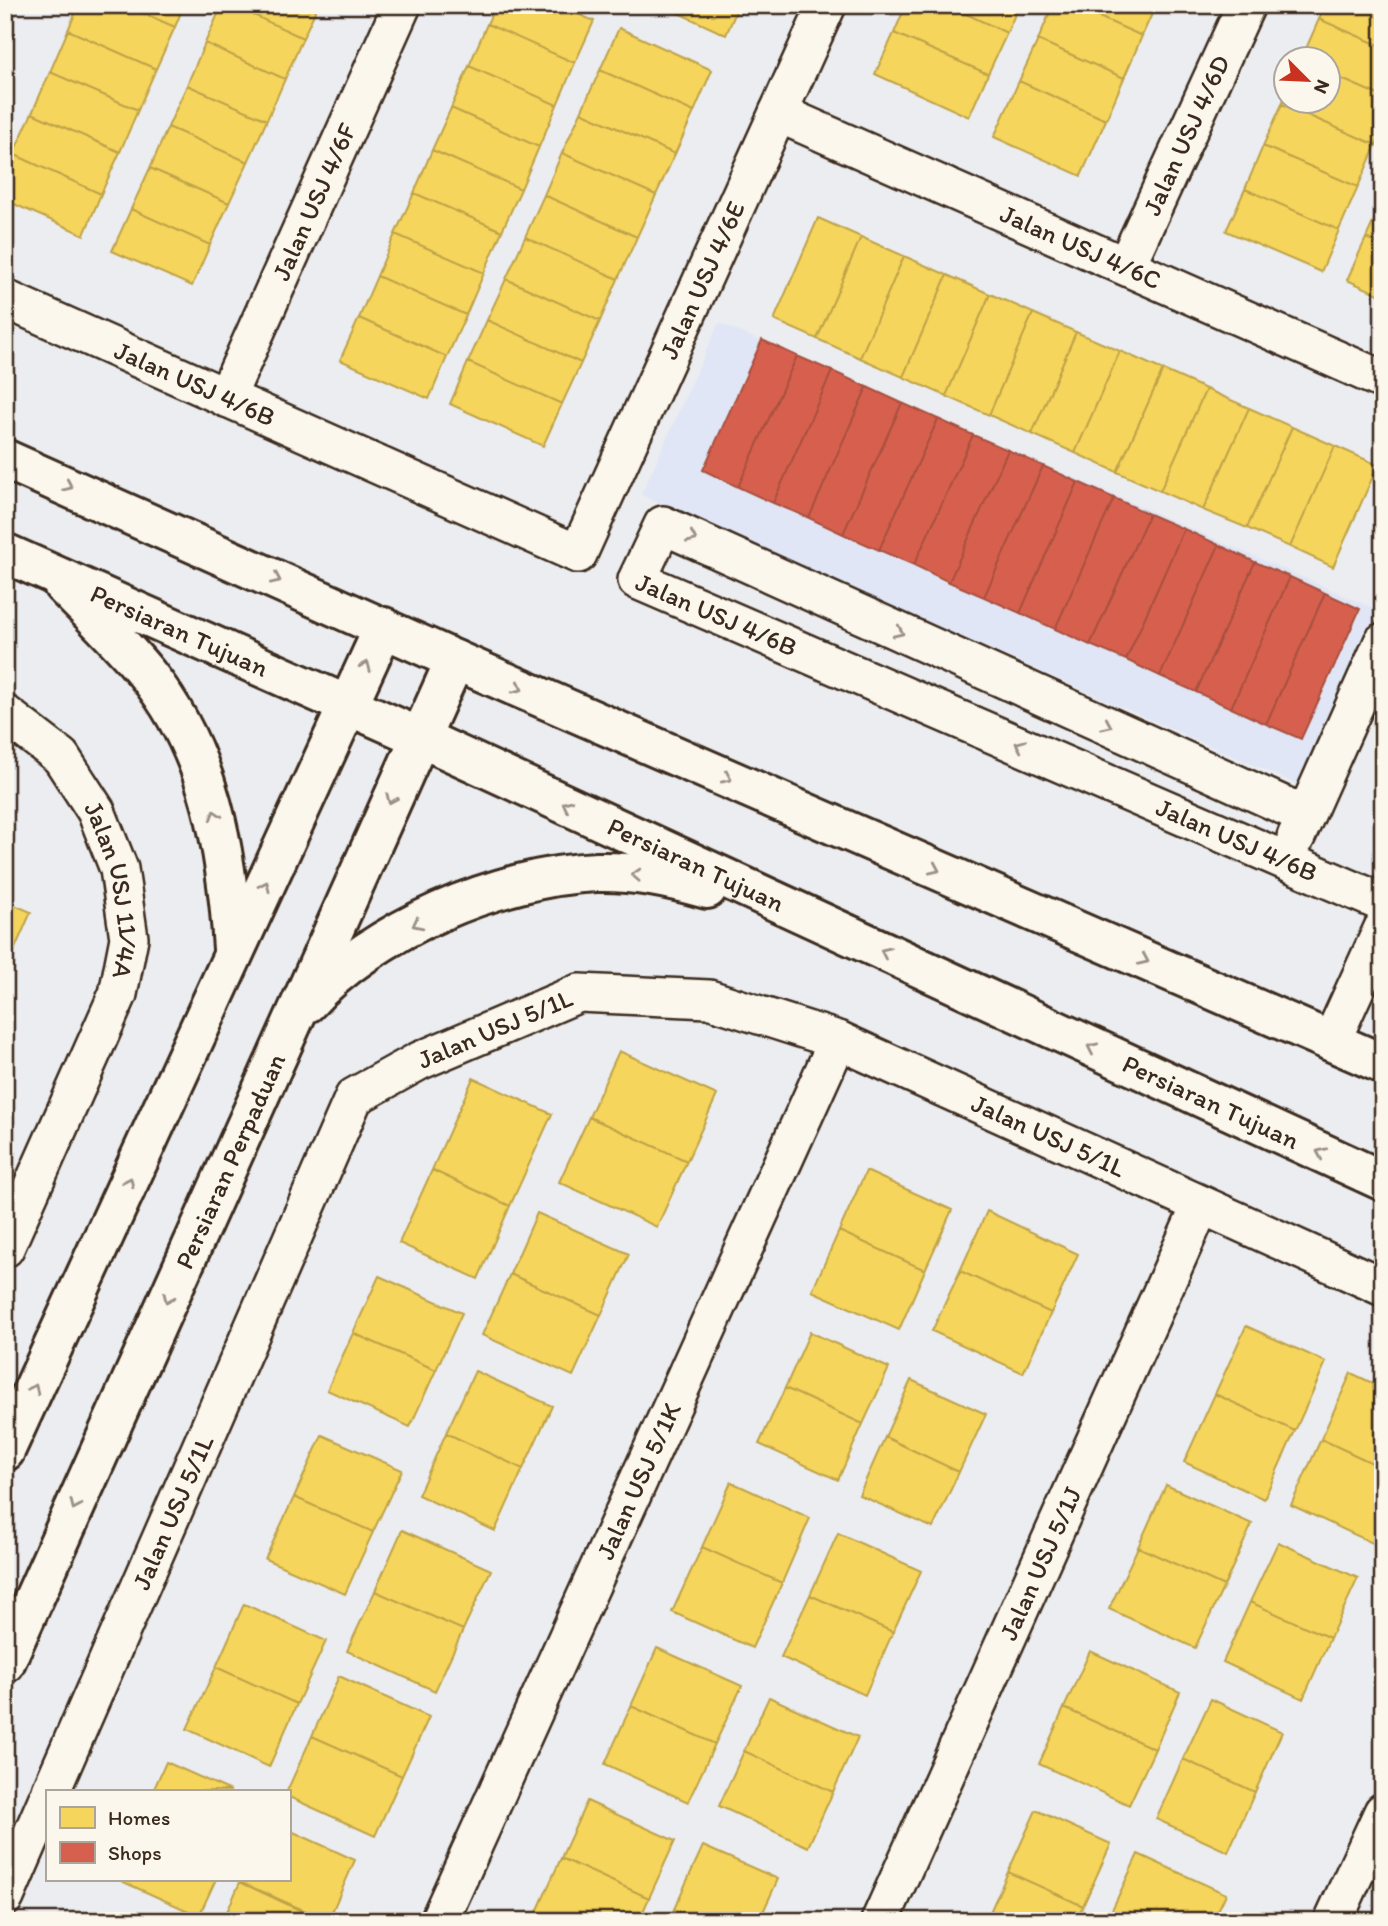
<svg xmlns="http://www.w3.org/2000/svg" width="1388" height="1926" viewBox="0 0 1388 1926" font-family="Itim,sans-serif">
	<style>
		.built { fill: #e0e6f5 }
		.homes { fill: #f6d55c; stroke: #bea249; stroke-width: 2 }
		.shops { fill: #d6604d; stroke: #a8503f; stroke-width: 2 }
		.lines { fill: none; stroke-linecap: round; stroke-linejoin: round }
		.minor-casing { stroke: #3b2a1e; stroke-width: 42 }
		.secondary-casing { stroke: #3b2a1e; stroke-width: 44 }
		.minor { stroke: #fbf7ec; stroke-width: 37 }
		.secondary { stroke: #fbf7ec; stroke-width: 38 }
		.oneway { stroke: #9b9085 }
		.labels { text-anchor: middle; stroke-width: 7; stroke-linejoin: round; paint-order: stroke }
		.street-label { font-size: 26px; fill: #3b2a1e; stroke: #fbf7ec }
	</style>
	<rect width="100%" height="100%" fill="#ebedf1"/>
	<filter id="ink" filterUnits="userSpaceOnUse"><feTurbulence type="fractalNoise" baseFrequency=".0143" numOctaves="2"/><feDisplacementMap in="SourceGraphic" scale="14" xChannelSelector="R" yChannelSelector="G"/><feConvolveMatrix kernelMatrix="1 2 1 2 8 2 1 2 1" color-interpolation-filters="sRGB"/></filter>
	<g filter="url(#ink)">
		<path class="built" d="M719,323l661,288 -77,176 -662,-292z"/>
		<path class="homes" d="M79,5h45l51,22 -19,42 -88,-39z
			M124,5h60l-9,22z
			M222,5h10l71,33 -18,41 -80,-36z
			M232,5h86l-15,33z
			M496,5h61l37,16 -19,42 -88,-39z
			M661,5h78l-13,30z
			M906,5h41l60,28 -19,41 -94,-41z
			M947,5h72l-12,28z
			M1053,5h19l70,31 -18,42 -86,-38z
			M1072,5h84l-14,31z
			M1325,5h58v42l-64,-28z
			M1319,19l64,28v50l-55,-24v-13h-27z
			M487,24l88,39 -18,42 -88,-39z
			M619,28l93,42 -18,42 -94,-42z
			M68,30l88,39 -18,41 -88,-38z
			M894,33l94,41 -19,43 -94,-43z
			M1038,40l86,38 -18,42 -87,-39z
			M205,43l80,36 -18,41 -80,-35z
			M469,66l88,39 -18,42 -88,-39z
			M600,70l94,42 -19,42 -94,-42z
			M50,72l88,38 -18,42 -88,-39z
			M1328,73l55,24v33l-7,15 -94,-41 4,-11v9h42z
			M1019,81l87,39 -25,56 -87,-39z
			M187,85l80,35 -19,42 -80,-35z
			M1282,104l94,41 -18,42 -95,-41z
			M451,108l88,39 -18,42 -89,-39z
			M581,112l94,42 -19,41 -94,-42z
			M32,113l88,39 -19,42 -88,-40z
			M168,127l80,35 -19,41 -79,-35z
			M1263,146l95,41 -19,43 -94,-41z
			M432,150l89,39 -19,42 -88,-38z
			M562,153l94,42 -19,42 -93,-42z
			M13,154l88,40 -17,41 -79,-35v-27z
			M150,168l79,35 -19,42 -79,-36z
			M1245,189l94,41 -18,42 -95,-41z
			M414,193l88,38 -18,42 -89,-39z
			M544,195l93,42 -19,42 -93,-42z
			M1383,200v46l-17,-8z
			M131,209l79,36 -18,41 -80,-35z
			M818,218l43,19 -44,102 -43,-19z
			M395,234l89,39 -18,42 -89,-39z
			M525,237l93,42 -18,42 -94,-42z
			M861,237l43,19 -44,102 -43,-19z
			M1366,238l17,8v50l-36,-16z
			M904,256l43,19 -44,102 -43,-19z
			M947,275l43,19 -44,102 -43,-19z
			M377,276l89,39 -19,42 -88,-39z
			M506,279l94,42 -19,42 -94,-43z
			M990,294l43,19 -44,102 -43,-19z
			M1033,313l43,19 -44,102 -43,-19z
			M359,318l88,39 -18,42 -89,-39z
			M487,320l94,43 -19,41 -94,-42z
			M1076,332l44,19 -45,102 -43,-19z
			M1120,351l43,19 -46,102 -42,-19z
			M468,362l94,42 -19,42 -93,-42z
			M1163,370l43,19 -46,102 -43,-19z
			M1206,389l43,19 -46,102 -43,-19z
			M1249,408l43,19 -45,101 -44,-18z
			M1292,427l43,19 -45,101 -43,-19z
			M1335,446l43,19 -45,102 -43,-20z
			M5,901l26,11 -18,41 -8,-4z
			M5,949l8,4 -8,18z
			M619,1051l98,44 -30,66 -98,-44z
			M473,1078l79,36 -42,92 -78,-36z
			M589,1117l98,44 -30,66 -98,-45z
			M432,1170l78,36 -32,73 -79,-36z
			M866,1171l86,39 -27,60 -86,-39z
			M987,1211l91,43 -27,59 -91,-42z
			M537,1213l92,41 -28,61 -91,-41z
			M839,1231l86,39 -26,60 -87,-39z
			M960,1271l91,42 -28,60 -91,-42z
			M510,1274l91,41 -28,61 -91,-41z
			M379,1276l83,37 -26,57 -83,-37z
			M1246,1326l80,36 -31,69 -80,-37z
			M810,1332l79,36 -26,56 -78,-36z
			M353,1333l83,37 -26,57 -83,-37z
			M475,1371l77,35 -29,63 -77,-36z
			M1351,1373l32,15v80l-62,-29z
			M911,1380l75,34 -27,58 -74,-35z
			M785,1388l78,36 -25,56 -79,-36z
			M1215,1394l80,37 -31,68 -80,-37z
			M446,1433l77,36 -28,62 -77,-36z
			M322,1435l80,35 -29,62 -79,-35z
			M885,1437l74,35 -26,56 -74,-33z
			M1321,1439l62,29v70l-4,8 -88,-41z
			M731,1482l79,36 -28,65 -80,-36z
			M1166,1485l86,39 -28,62 -86,-39z
			M294,1497l79,35 -28,62 -80,-35z
			M402,1530l89,40 -28,60 -88,-39z
			M838,1533l83,38 -28,61 -83,-37z
			M1278,1542l80,36 -28,60 -80,-36z
			M702,1547l80,36 -30,65 -80,-36z
			M1138,1547l86,39 -29,62 -86,-39z
			M375,1591l88,39 -28,61 -88,-40z
			M810,1595l83,37 -28,63 -84,-38z
			M1250,1602l80,36 -27,61 -80,-37z
			M244,1604l82,37 -29,63 -81,-37z
			M657,1648l85,38 -27,58 -84,-38z
			M1090,1651l90,41 -25,57 -91,-41z
			M216,1667l81,37 -28,63 -82,-38z
			M339,1676l90,41 -27,59 -90,-40z
			M769,1697l89,40 -25,55 -89,-41z
			M1211,1699l71,33 -27,60 -72,-33z
			M631,1706l84,38 -27,58 -83,-38z
			M1064,1708l91,41 -26,56 -90,-41z
			M312,1736l90,40 -27,60 -86,-39 -2,-6z
			M744,1751l89,41 -25,55 -89,-41z
			M1183,1759l72,33 -27,60 -72,-33z
			M166,1762l65,29h-78z
			M587,1801l88,40 -26,57 -88,-40z
			M1036,1810l75,34 -28,62 -75,-34z
			M289,1830l66,30 -27,61 -88,-39 2,-3h47z
			M703,1846l75,33 -19,42h-59l-26,-12z
			M1138,1854l88,40 -13,27h-88l-15,-7z
			M561,1858l88,40 -10,23h-87l-16,-7z
			M1008,1872l75,34 -7,15h-90z
			M117,1879h99l-17,37z
			M240,1882l83,39h-100z
			M674,1909l26,12h-31z
			M1110,1914l15,7h-18z"/>
		<path class="shops" d="M762,340l35,16 -59,131 -35,-17z
			M797,356l35,15 -59,132 -35,-16z
			M832,371l35,16 -58,131 -36,-15z
			M867,387l35,16 -59,131 -34,-16z
			M902,403l36,16 -59,131 -36,-16z
			M938,419l35,16 -59,130 -35,-15z
			M973,435l35,15 -59,132 -35,-17z
			M1008,450l35,16 -59,131 -35,-15z
			M1043,466l35,16 -58,131 -36,-16z
			M1078,482l36,16 -59,131 -35,-16z
			M1114,498l35,16 -59,131 -35,-16z
			M1149,514l35,15 -58,131 -36,-15z
			M1184,529l35,16 -59,131 -34,-16z
			M1219,545l36,17 -59,130 -36,-16z
			M1255,562l35,15 -59,131 -35,-16z
			M1290,577l35,16 -59,131 -35,-16z
			M1325,593l35,16 -59,130 -35,-15z"/>
		<g class="lines">
			<defs>
				<g id="minor">
					<path id="s1" d="M778,113l605,267"/>
					<path id="s2" d="M1126,266l120,-261"/>
					<path id="s3" d="M5,299l573,255 249,-549"/>
					<path id="s4" d="M226,398l176,-393"/>
					<path id="s5" d="M5,714l56,43 35,54 23,58 10,69 -11,56 -113,254"/>
					<path id="s6" d="M1305,815l-642,-290 -26,55 746,323"/>
					<path d="M1296,837l87,-195"/>
					<path d="M1331,1042l52,-114"/>
					<path id="s7" d="M51,1791l303,-694 65,-36 160,-68 130,6 129,41 545,247"/>
					<path d="M5,1897l42,-97"/>
					<path id="s8" d="M439,1921l399,-881"/>
					<path id="s9" d="M880,1921l321,-716"/>
					<path d="M1333,1921l50,-109"/>
				</g>
				<g id="secondary">
					<path d="M5,459l450,201 928,404"/>
					<path id="s10" d="M5,553l414,184 964,444"/>
					<path d="M63,585c28,29 59,58 84,89 64,79 80,178 86,275"/>
					<path d="M307,1003c65,-73 192,-127 290,-131 38,-1 74,7 110,17"/>
					<path d="M5,1451l379,-824"/>
					<path id="s11" d="M5,1663l450,-1003"/>
				</g>
			</defs>
			<use href="#minor" class="minor-casing"/>
			<use href="#secondary" class="secondary-casing"/>
			<use href="#minor" class="minor"/>
			<use href="#secondary" class="secondary"/>
		</g>
		<defs><path id="oneway-chevron" d="M-2-3.5L2.5 0L-2 3.5" fill="none" stroke-width="1.6" stroke-linecap="round" stroke-linejoin="round" transform="scale(1.75)"/></defs>
		<g class="oneway">
			<use href="#oneway-chevron" transform="translate(68 486) rotate(24)"/>
			<use href="#oneway-chevron" transform="translate(692 538) rotate(24)"/>
			<use href="#oneway-chevron" transform="translate(276 579) rotate(24)"/>
			<use href="#oneway-chevron" transform="translate(899 632) rotate(24)"/>
			<use href="#oneway-chevron" transform="translate(366 666) rotate(-66)"/>
			<use href="#oneway-chevron" transform="translate(518 688) rotate(24)"/>
			<use href="#oneway-chevron" transform="translate(1107 725) rotate(24)"/>
			<use href="#oneway-chevron" transform="translate(1020 745) rotate(-157)"/>
			<use href="#oneway-chevron" transform="translate(727 778) rotate(24)"/>
			<use href="#oneway-chevron" transform="translate(391 799) rotate(114)"/>
			<use href="#oneway-chevron" transform="translate(567 805) rotate(-155)"/>
			<use href="#oneway-chevron" transform="translate(215 815) rotate(-108)"/>
			<use href="#oneway-chevron" transform="translate(935 869) rotate(24)"/>
			<use href="#oneway-chevron" transform="translate(636 875) rotate(-177)"/>
			<use href="#oneway-chevron" transform="translate(265 886) rotate(-65)"/>
			<use href="#oneway-chevron" transform="translate(417 924) rotate(153)"/>
			<use href="#oneway-chevron" transform="translate(885 952) rotate(-155)"/>
			<use href="#oneway-chevron" transform="translate(1144 960) rotate(24)"/>
			<use href="#oneway-chevron" transform="translate(1092 1048) rotate(-155)"/>
			<use href="#oneway-chevron" transform="translate(1321 1153) rotate(-156)"/>
			<use href="#oneway-chevron" transform="translate(129 1182) rotate(-65)"/>
			<use href="#oneway-chevron" transform="translate(168 1298) rotate(114)"/>
			<use href="#oneway-chevron" transform="translate(34 1389) rotate(-65)"/>
			<use href="#oneway-chevron" transform="translate(75 1505) rotate(114)"/>
		</g>
	</g>
	<g class="labels">
		<g class="street-label">
			<text dy="9" stroke="none"><textPath href="#s2" startOffset="144">Jalan USJ 4/6D</textPath></text>
			<text dy="9" stroke="none"><textPath href="#s4" startOffset="215">Jalan USJ 4/6F</textPath></text>
			<text dy="9" stroke="none"><textPath href="#s1" startOffset="331">Jalan USJ 4/6C</textPath></text>
			<text dy="9" stroke="none"><textPath href="#s3" startOffset="928">Jalan USJ 4/6E</textPath></text>
			<text dy="9" stroke="none"><textPath href="#s3" startOffset="208">Jalan USJ 4/6B</textPath></text>
			<text dy="9" stroke="none"><textPath href="#s6" startOffset="852">Jalan USJ 4/6B</textPath></text>
			<text dy="9" stroke="none"><textPath href="#s10" startOffset="191">Persiaran Tujuan</textPath></text>
			<text dy="9" stroke="none"><textPath href="#s6" startOffset="1419">Jalan USJ 4/6B</textPath></text>
			<text dy="9" stroke="none"><textPath href="#s10" startOffset="758">Persiaran Tujuan</textPath></text>
			<text dy="9" stroke="none"><textPath href="#s5" startOffset="217">Jalan USJ 11/4A</textPath></text>
			<text dy="9" stroke="none"><textPath href="#s7" startOffset="914">Jalan USJ 5/1L</textPath></text>
			<text dy="9" stroke="none"><textPath href="#s10" startOffset="1325">Persiaran Tujuan</textPath></text>
			<text dy="9" stroke="none"><textPath href="#s7" startOffset="1502">Jalan USJ 5/1L</textPath></text>
			<text dy="9" stroke="none"><textPath href="#s11" startOffset="550">Persiaran Perpaduan</textPath></text>
			<text dy="9" stroke="none"><textPath href="#s8" startOffset="483">Jalan USJ 5/1K</textPath></text>
			<text dy="9" stroke="none"><textPath href="#s7" startOffset="304">Jalan USJ 5/1L</textPath></text>
			<text dy="9" stroke="none"><textPath href="#s9" startOffset="392">Jalan USJ 5/1J</textPath></text>
		</g>
	</g>
	<rect width="1388" height="1926" fill="none" stroke="#fbf7ec" stroke-width="28"/>
	<rect x="14" y="14" width="1360" height="1898" fill="none" stroke="#3b2a1e" stroke-width="2.5" filter="url(#ink)"/>
	<rect x="46" y="1790" width="245" height="91" fill="#fbf7ec" stroke="#aea59a" stroke-width="2"/>
	<rect x="60" y="1807" width="35" height="21" fill="#f6d55c" stroke="#aea59a" stroke-width="2"/>
	<text x="108" y="1825" font-size="21" fill="#3b2a1e">Homes</text>
	<rect x="60" y="1842" width="35" height="21" fill="#d6604d" stroke="#aea59a" stroke-width="2"/>
	<text x="108" y="1860" font-size="21" fill="#3b2a1e">Shops</text>
	<g transform="translate(1307 80) rotate(114)"><circle r="33" fill="#fbf7ec" stroke="#aea59a" stroke-width="2"/>
	<path d="M0-5L12 26L0 18L-12 26Z" fill="#c8321e"/>
	<text y="-10" font-size="19" font-weight="bold" text-anchor="middle" fill="#3b2a1e">N</text>
	</g>
</svg>
